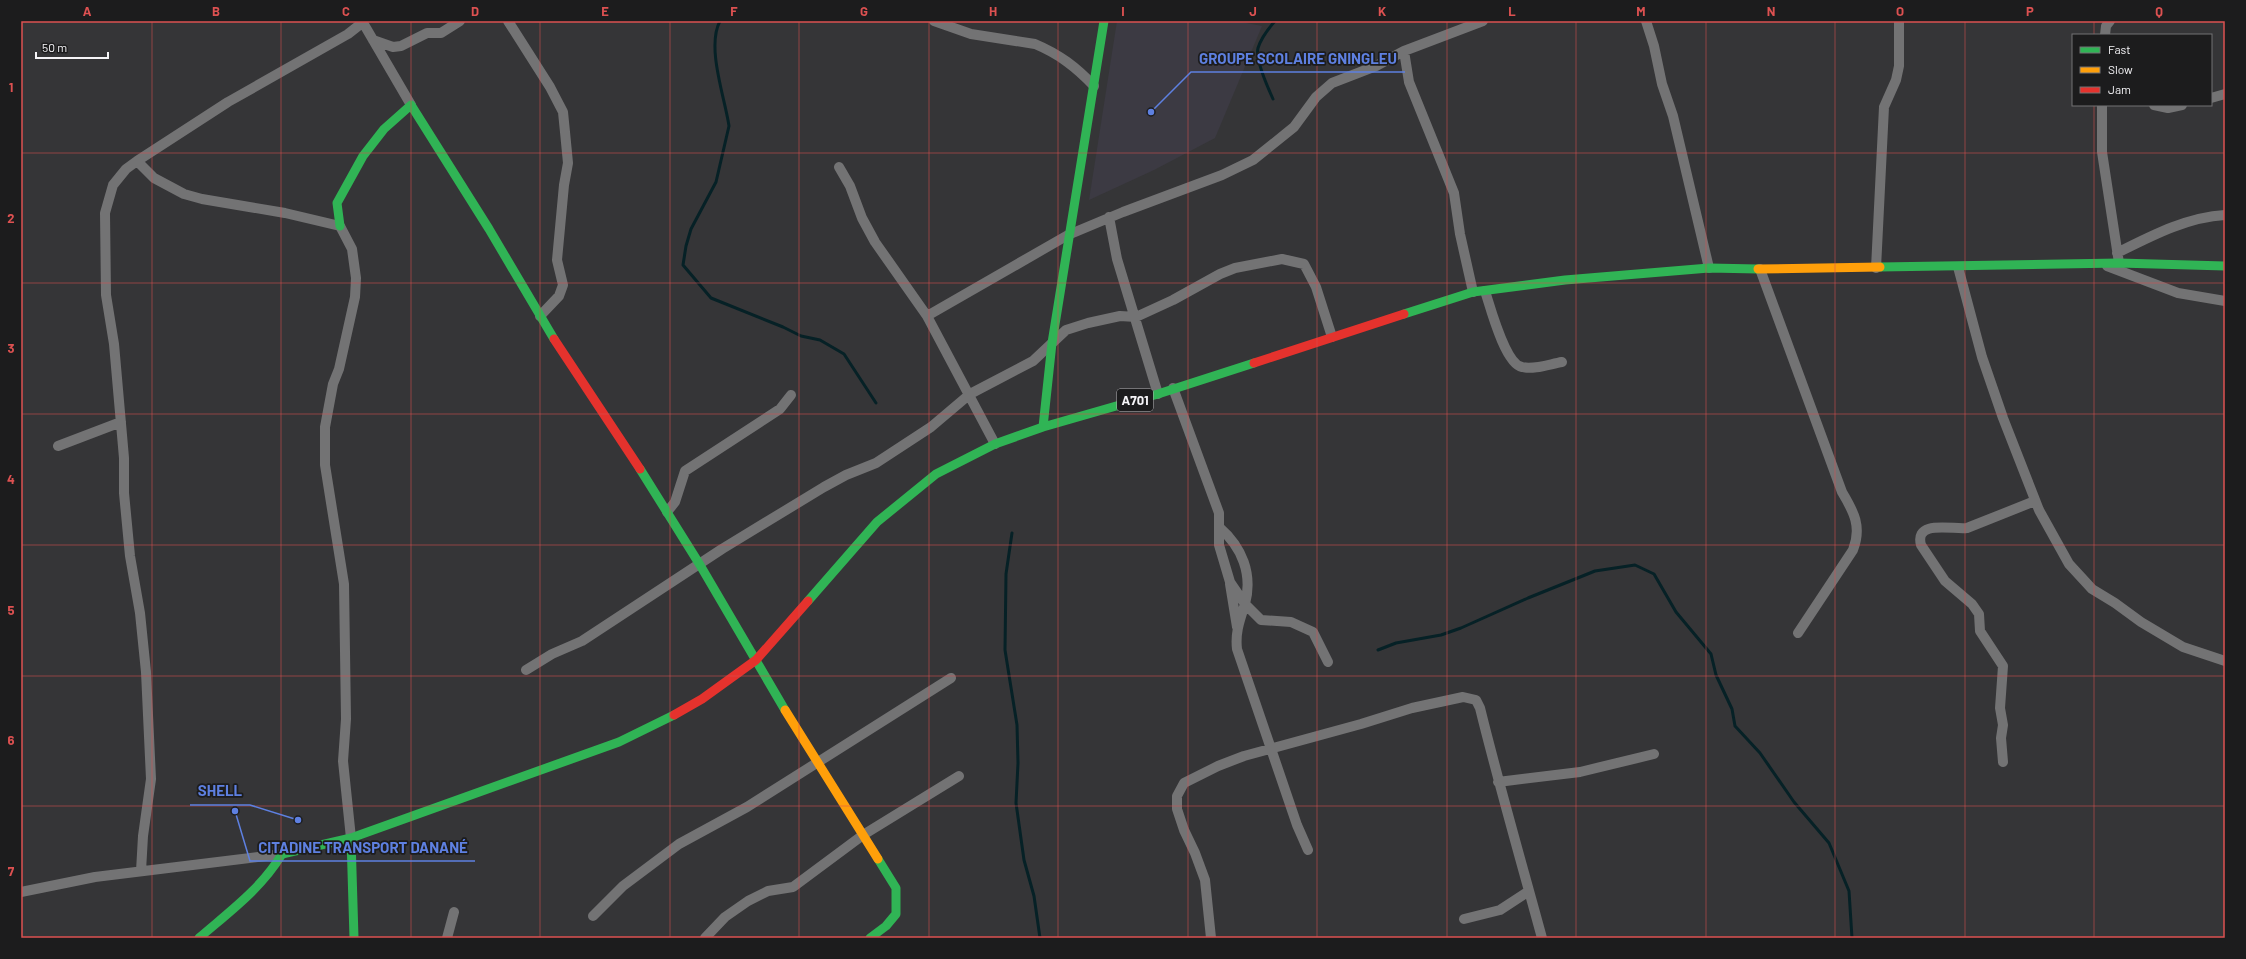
<svg xmlns="http://www.w3.org/2000/svg" width="2246" height="959" viewBox="0 0 2246 959" font-family="Barlow,sans-serif">
	<style>
		.built { fill: #3c3a43 }
		.lines { fill: none; stroke-linecap: round; stroke-linejoin: round }
		.stream { stroke: #062126; stroke-width: 3 }
		.street { stroke: #737374; stroke-width: 10 }
		.fast { stroke: #30b455; stroke-width: 9 }
		.slow { stroke: #ff9f0a; stroke-width: 9 }
		.jam { stroke: #e5322d; stroke-width: 9 }
		.grid { fill: none; stroke: #dc5151; stroke-width: 1; stroke-opacity: 0.55 }
		.labels { text-anchor: middle; stroke-width: 3.5; stroke-linejoin: round; paint-order: stroke }
		.shield { fill: #1c1c1d; stroke: #b4b3b6; stroke-width: 1 }
		.shield-label { font-size: 13px; font-weight: bold; fill: #f5f4f7 }
		.leader { fill: none; stroke: #5e80e1; stroke-width: 1.5 }
		.callout-dot { fill: #5e80e1; stroke: #1c1c1d; stroke-width: 1.5 }
		.callout-label { font-size: 15px; text-anchor: middle; font-weight: bold; fill: #5e80e1; stroke: #1c1c1d; stroke-width: 3.5; stroke-linejoin: round; paint-order: stroke }
		.neatline { fill: none; stroke: #dc5151; stroke-width: 1.5 }
		.grid-label { font-size: 13px; text-anchor: middle; font-weight: bold; fill: #dc5151 }
	</style>
	<rect width="100%" height="100%" fill="#353537"/>
	<path class="built" d="M1117,21h119l26,5 -47,112 -61,32 -65,30z"/>
	<g class="lines">
		<path class="stream" d="M720,21c-14,26 5,77 9,105l-13,56 -25,47 -5,17 -3,19 28,33 72,29 18,9 19,4 24,14 32,49
			M1273,99c-5,-11 -18,-40 -15,-51 3,-10 10,-19 17,-27
			M1012,533l-6,41 -1,76 12,75 1,38 -2,40 8,57 10,36 6,42
			M1378,650l18,-7 45,-8 20,-7 67,-30 67,-27 40,-6 19,9 22,38 35,42 5,21 16,34 3,17 25,27 34,49 35,41 20,48 3,47"/>
		<path class="street" d="M362,21l49,84
			M508,21l42,66 13,25 2,20 3,31 -4,22 -7,75 6,25 -4,11 -19,20
			M934,21l37,13 64,10c24,10 41,23 59,42
			M1646,21l8,25 8,38 11,32 36,152
			M2105,35l1,-9 4,-5
			M373,40l20,7 8,-1 26,-13h14l19,-12
			M1404,51l5,31 45,111 6,41 13,58
			M2211,98l14,-4
			M2102,105v47l17,111
			M2154,105l14,3 14,-3
			M137,161l17,17 30,16 18,5 83,14 55,13 12,23 4,29 -1,19 -16,72 -6,15 -8,43v38l19,119 2,135 -3,42 8,77
			M839,167l11,19 12,32 13,24 52,74 68,128
			M1109,217l8,42 41,135
			M2117,253c34,-17 70,-36 108,-38
			M2107,266l71,27 47,8
			M1958,267l24,90 21,61 36,92 30,54 23,25 23,14 26,19 42,25 42,14
			M1876,268l8,-161 12,-27 3,-14v-45
			M1760,269l82,223c12,20 20,35 11,58l-55,83
			M1485,291c5,15 20,73 37,76 12,3 28,-3 40,-5
			M927,316l141,-81 55,-23 99,-37 31,-15 41,-33 22,-30 16,-14 44,-17 28,-15 79,-30
			M1173,388l46,125v32l11,37 15,22 16,16 30,2 22,10 15,30
			M58,446l63,-24
			M667,512l8,-10 10,-31 95,-62 11,-14
			M1219,527c23,20 34,47 26,77 -5,16 -10,28 -8,45l60,176 11,25
			M1230,584l7,43
			M526,670l26,-16 30,-13 140,-92 102,-62 22,-12 30,-12 55,-36 39,-33 63,-33 33,-31 22,-7 32,-7 16,1 37,-17 47,-26 15,-6 47,-9 22,5 12,23 16,50
			M2003,762l-2,-24 2,-13 -3,-17 3,-42 -23,-35 -1,-17 -7,-10 -27,-23 -24,-36c-7,-26 33,-15 46,-17l68,-27
			M1498,782l82,-10 74,-18
			M141,871l2,-35 8,-57 -5,-107 -6,-59 -10,-57 -6,-63v-35l-10,-114 -8,-49 -1,-82 8,-28 13,-16 11,-8 91,-59 120,-68 14,-11
			M21,892l74,-15 187,-23
			M593,916l30,-30 56,-42 68,-37 204,-129
			M1464,919l36,-9 29,-19
			M447,938l7,-26
			M705,938l20,-21 23,-16 20,-10 25,-4 70,-52 96,-59
			M1211,938l-6,-58 -10,-27 -11,-23 -7,-21v-13l7,-13 34,-17 26,-10 117,-32 51,-16 51,-11 13,3 4,8c19,77 41,153 62,230"/>
		<path class="fast" d="M340,226l-3,-23 26,-47 21,-27 27,-24 78,124 65,110
			M1880,267l239,-4 106,3
			M1404,314l69,-22 92,-12 144,-12 49,1
			M1043,427l9,-84 52,-322
			M640,469l60,96 85,145
			M808,601l69,-79 59,-48 59,-30 48,-17 115,-33 96,-31
			M351,838l3,100
			M199,938c30,-26 62,-49 83,-84l69,-16 268,-96 55,-27
			M870,938l16,-12 10,-12v-26l-18,-29"/>
		<path class="slow" d="M1758,269l122,-2
			M785,710l93,149"/>
		<path class="jam" d="M554,339l86,130
			M1254,363l150,-49
			M674,715l28,-16 54,-39 52,-59"/>
	</g>
	<path class="grid" d="M152,21v917M281,21v917M411,21v917M540,21v917M670,21v917M799,21v917M929,21v917M1058,21v917M1188,21v917M1317,21v917M1447,21v917M1576,21v917M1706,21v917M1835,21v917M1965,21v917M2094,21v14M2094,105v833M21,153h2204M21,283h2204M21,414h2204M21,545h2204M21,676h2204M21,806h2204"/>
	<g class="labels">
		<rect class="shield" x="1117" y="389" width="36" height="22" rx="3"/>
		<g class="shield-label">
			<text x="1135" y="405">A701</text>
		</g>
	</g>
	<path class="leader" d="M1151 112L1191 72H1405M298 820L250 805H190M235 811L250 861H475"/>
	<g class="callout-dot">
		<circle cx="1151" cy="112" r="4"/>
		<circle cx="298" cy="820" r="4"/>
		<circle cx="235" cy="811" r="4"/>
	</g>
	<g class="callout-label">
		<text x="1298" y="64">GROUPE SCOLAIRE GNINGLEU</text>
		<text x="220" y="796">SHELL</text>
		<text x="363" y="853">CITADINE TRANSPORT DANANÉ</text>
	</g>
	<rect width="2246" height="959" fill="none" stroke="#1c1c1d" stroke-width="44"/>
	<rect x="2072" y="34" width="140" height="72" fill="#1c1c1d" stroke="#737274"/>
	<rect x="2080" y="47" width="20" height="6" fill="#30b455" stroke="#737274"/>
	<text x="2108" y="54" font-size="12" fill="#f5f4f7">Fast</text>
	<rect x="2080" y="67" width="20" height="6" fill="#ff9f0a" stroke="#737274"/>
	<text x="2108" y="74" font-size="12" fill="#f5f4f7">Slow</text>
	<rect x="2080" y="87" width="20" height="6" fill="#e5322d" stroke="#737274"/>
	<text x="2108" y="94" font-size="12" fill="#f5f4f7">Jam</text>
	<path d="M36 52v6h72v-6" fill="none" stroke="#f5f4f7" stroke-width="2"/>
	<text x="42" y="52" font-size="12" fill="#f5f4f7" stroke="#1c1c1d" stroke-width="3" paint-order="stroke">50 m</text>
	<rect x="22" y="22" width="2202" height="915" class="neatline"/>
	<g class="grid-label">
		<text x="87" y="16">A</text>
		<text x="216" y="16">B</text>
		<text x="346" y="16">C</text>
		<text x="475" y="16">D</text>
		<text x="605" y="16">E</text>
		<text x="734" y="16">F</text>
		<text x="864" y="16">G</text>
		<text x="993" y="16">H</text>
		<text x="1123" y="16">I</text>
		<text x="1253" y="16">J</text>
		<text x="1382" y="16">K</text>
		<text x="1512" y="16">L</text>
		<text x="1641" y="16">M</text>
		<text x="1771" y="16">N</text>
		<text x="1900" y="16">O</text>
		<text x="2030" y="16">P</text>
		<text x="2159" y="16">Q</text>
		<text x="11" y="92">1</text>
		<text x="11" y="223">2</text>
		<text x="11" y="353">3</text>
		<text x="11" y="484">4</text>
		<text x="11" y="615">5</text>
		<text x="11" y="745">6</text>
		<text x="11" y="876">7</text>
	</g>
</svg>
